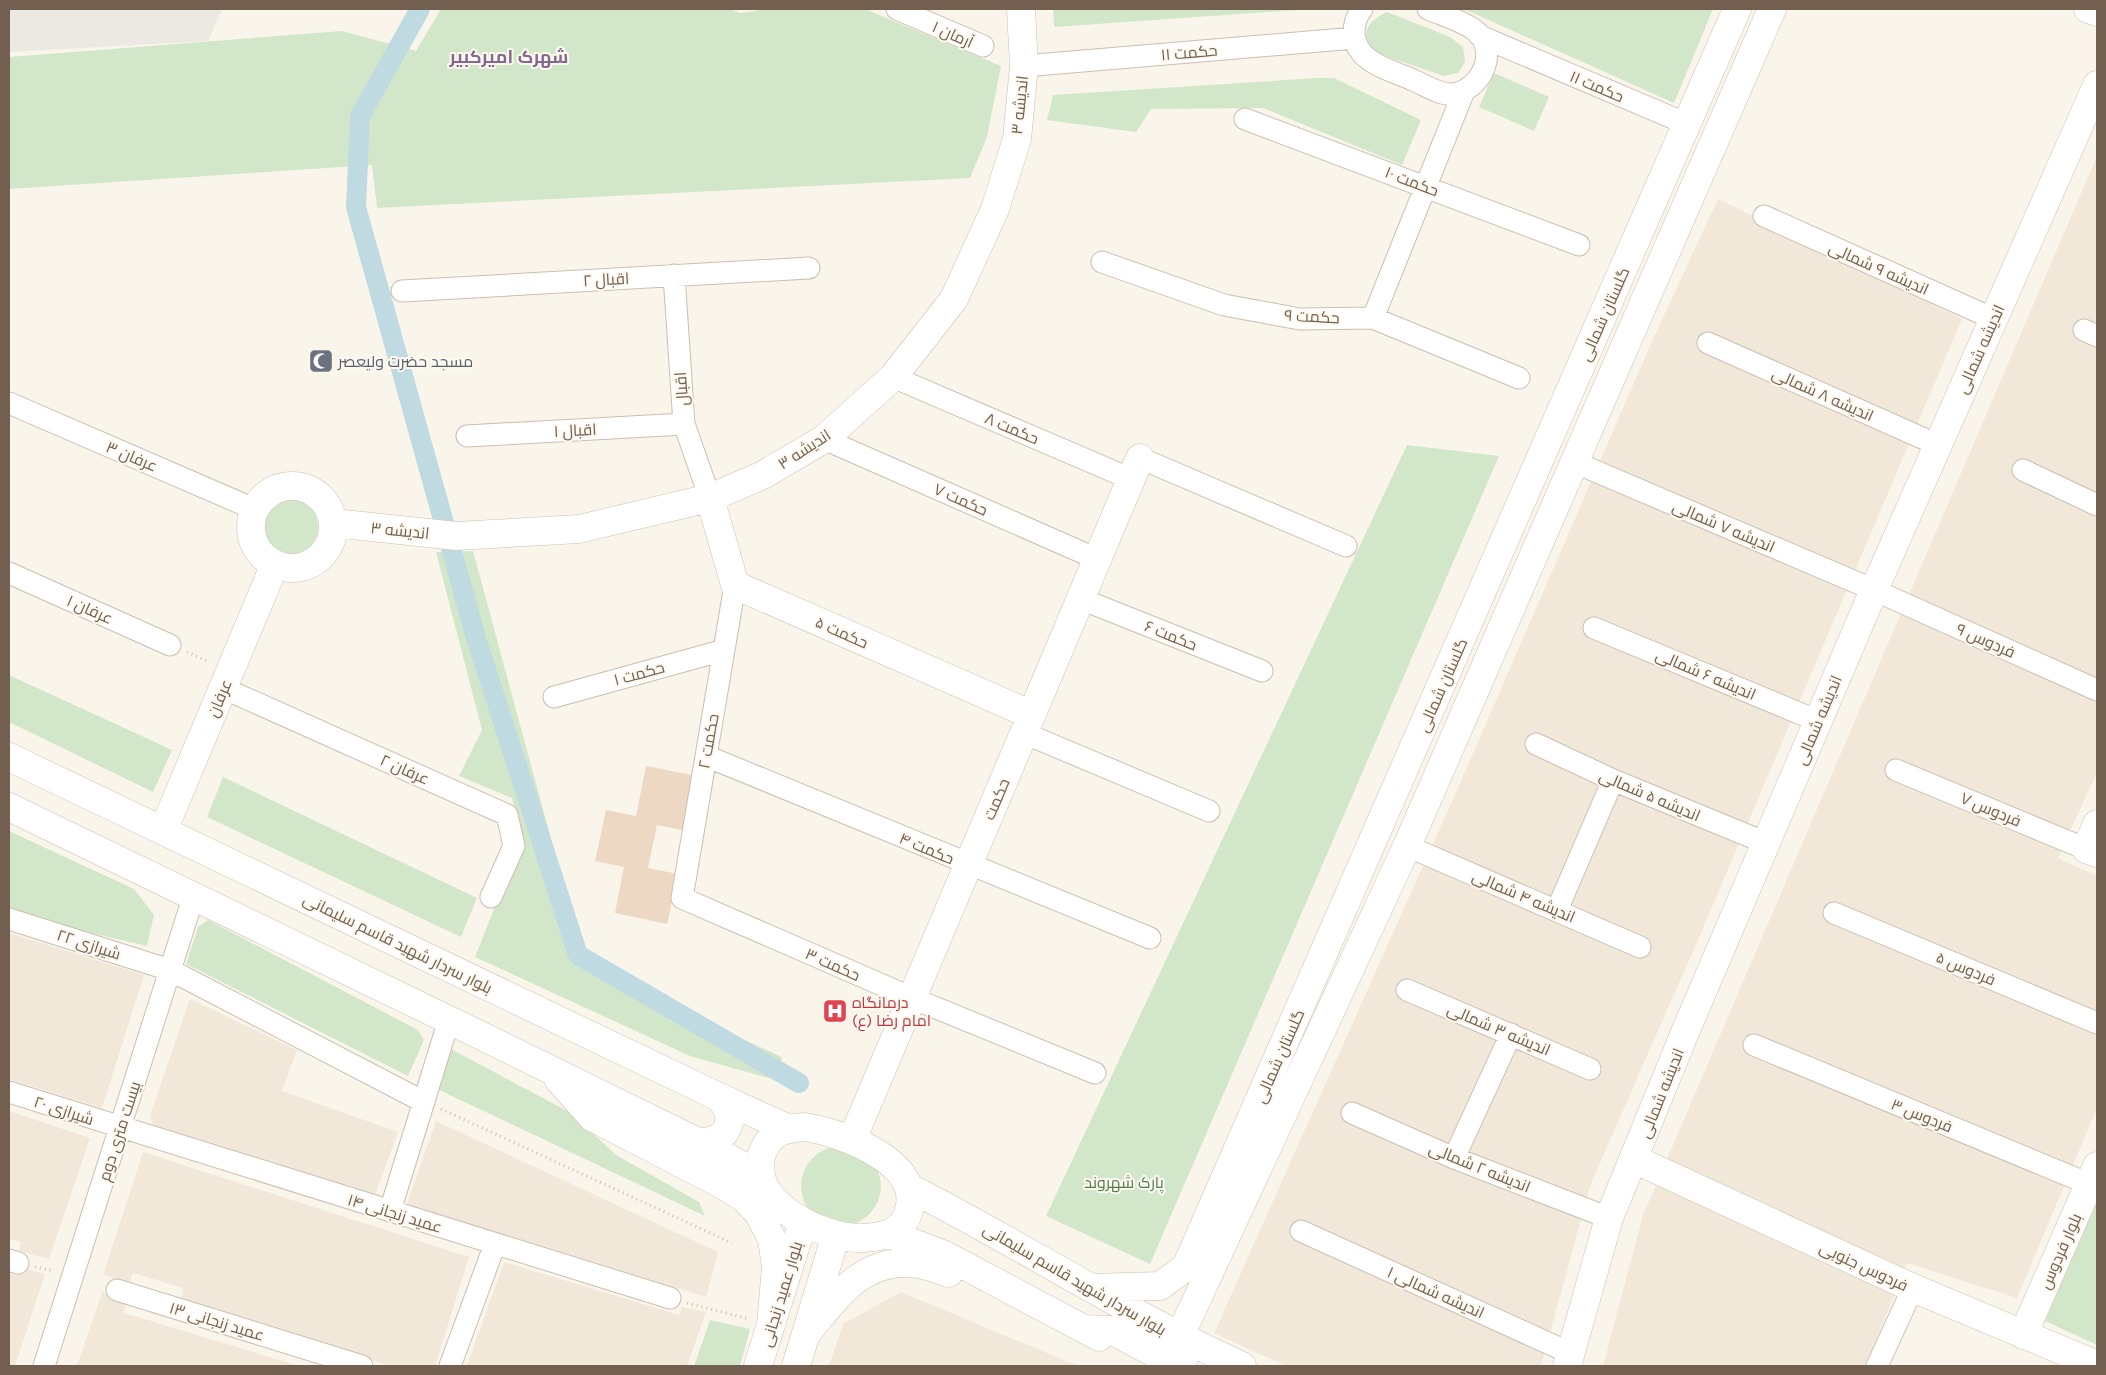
<svg xmlns="http://www.w3.org/2000/svg" width="2106" height="1375" viewBox="0 0 2106 1375" font-family="Karla,Cairo,sans-serif">
	<style>
		.residential { fill: #f1e8d9 }
		.industrial { fill: #ece8e2 }
		.green { fill: #d2e7c9 }
		.lines { fill: none; stroke-linecap: round; stroke-linejoin: round }
		.canal { stroke: #c0dae2; stroke-width: 20 }
		.building { fill: #edd8c4 }
		.street-casing { stroke: #cbbeb0; stroke-width: 23 }
		.secondary-casing { stroke: #cebfae; stroke-width: 29 }
		.path { stroke: #d2bca7; stroke-width: 3; stroke-dasharray: 1 4; stroke-linecap: butt }
		.street { stroke: #fff; stroke-width: 21 }
		.secondary { stroke: #fff; stroke-width: 28 }
		.labels { text-anchor: middle; stroke-width: 4; stroke-linejoin: round; paint-order: stroke }
		.street-label { font-size: 16px; fill: #725f50; stroke: #fdf9f0 }
		.worship-label { font-size: 16px; fill: #5b616d; stroke: #fdf9f0; text-anchor: start }
		.health-label { font-size: 16px; fill: #be3a42; stroke: #fdf9f0; text-anchor: start }
		.park-label { font-size: 16px; fill: #557c4c; stroke: #fdf9f0 }
		.neighbourhood-label { font-size: 18px; font-weight: bold; fill: #85678e; stroke: #fdf9f0 }
	</style>
	<rect width="100%" height="100%" fill="#faf5ea"/>
	<path class="residential" d="M2097,156v616l-39,86 39,18v232l-80,190 -110,-35 -41,103h-263l40,-151z
		M1718,199l244,120 -258,607 -114,260 -49,180h-255l-72,-33 247,-552 192,-442z
		M9,933l135,42 -42,133 -93,-29z
		M190,999l107,51 -15,41 116,41 -23,63 -221,-67 -4,-13z
		M9,1111l81,27 -41,121 -30,-8 2,-9 -12,-3z
		M436,1121l282,131 -12,45 -299,-93z
		M143,1152l326,105 -34,109h-44l-210,-64 2,-14 -50,-15 -4,10 -26,-8z
		M504,1262l175,53 3,-8 24,5 -19,54h-220z
		M19,1267l26,7 -30,92h-6v-93l8,3z
		M102,1292l24,8 -2,13 176,53h-223z
		M901,1292l177,74h-249l14,-42z"/>
	<path class="industrial" d="M9,9h213l-14,32 -199,11z"/>
	<path class="green" d="M441,9h288l12,4 26,-4h98l136,57 -14,71 -17,41 -593,30 -5,-43 -363,24v-132l333,-26 74,20z
		M1053,9h260l-259,18z
		M1464,9h249l-39,94z
		M1387,12l63,25 13,10 2,15 -7,11 -14,3 -71,-24c-14,-19 -5,-31 14,-40z
		M1494,73l55,24 -15,34 -55,-24z
		M1317,78h17l87,42 -19,45 -139,-57 -112,1 -15,23 -89,-12 6,-25z
		M1407,445l92,11 -349,808 -104,-48z
		M260 527a29 29 0 1 1 58 0a29 29 0 1 1-58 0Z
		M473,551l113,417 196,89 -6,23 -86,-24 -215,-99 47,-119 -10,-40 -53,-22 23,-46 -46,-178z
		M9,675l163,75 -19,42 -144,-70z
		M223,777l254,121 -16,39 -254,-120z
		M9,831l125,58 20,26 -7,31 -138,-32z
		M208,920l210,110 6,10 -16,36 -222,-112 12,-37z
		M451,1049l120,64 45,42 83,47 6,14 -270,-128z
		M801 1186a40 40 0 1 1 80 0a40 40 0 1 1-80 0Z
		M2097,1199v146l-52,-24z
		M710,1320l40,9 -10,37h-46z"/>
	<g class="lines">
		<path class="canal" d="M420,9l-60,107 -4,91 120,431 102,317 221,128"/>
	</g>
	<path class="building" d="M646,766l51,10 -11,55 -29,-6 -9,43 30,6 -11,50 -52,-11 9,-46 -29,-6 11,-51 30,6z"/>
	<g class="lines">
		<defs>
			<path id="street" d="M897,9l86,37
				M1362,9c-6,7 -8,16 -8,25 2,29 37,36 59,46 12,5 26,15 39,14 30,-3 49,-46 21,-65 -13,-9 -31,-14 -45,-20
				M1480,36l207,88
				M1024,66l331,-28
				M1245,119l334,126
				M1764,216l230,103
				M1102,262l122,43 76,14 73,-1 146,60
				M674,275l10,149 26,74
				M402,291l407,-23
				M1373,318l91,-227
				M2084,330l13,6
				M1708,343l230,102
				M893,377l238,102
				M9,403l245,106
				M467,436l217,-12
				M824,439l273,120
				M1140,458l206,88
				M1574,462l300,128 223,100
				M2023,470l74,35
				M9,573l161,72
				M735,585l-53,313 230,100 183,75
				M1081,599l181,72
				M1594,628l224,93
				M223,688l284,127 7,31 -23,51
				M554,697l170,-47
				M1024,733l185,78
				M1536,744l77,36 153,63
				M706,756l444,182
				M1896,770l190,79
				M1407,846l233,101
				M1557,910l56,-130
				M1834,913l263,110
				M9,919l161,51 254,132
				M1407,990l183,79
				M1754,1045l335,139
				M9,1092l661,206
				M1352,1113l102,45 155,60
				M1454,1158l57,-124
				M390,1211l59,-191
				M1301,1231l269,122
				M9,1260l9,3
				M117,1290l245,76
				M44,1366l150,-471
				M450,1366l45,-122
				M1877,1366l36,-78"/>
			<path id="secondary" d="M2088,9l9,3
				M251 527a41 41 0 1 1 82 0a41 41 0 1 1-82 0Z
				M710,498l25,87 297,130
				M334,523l122,13 123,-7 131,-31 53,-23 61,-36 69,-62 61,-78 41,-90 22,-70 7,-73 -3,-57
				M9,757l710,340 68,31
				M9,807l440,213 249,122 62,33
				M2097,824l-11,25 11,4
				M163,831l112,-267
				M558,1079l34,38 131,68 21,13 15,16 13,25 4,28 -5,58
				M804,1127c37,5 126,37 103,89 -8,18 -26,21 -44,22 -42,2 -127,-41 -97,-93 8,-14 22,-17 38,-18z
				M852,1140l288,-682
				M698,1142c30,1 41,-23 21,-45
				M1634,1159l279,129 184,77
				M910,1188c112,57 217,126 332,178
				M890,1234l55,21 154,82
				M1091,1288l69,-2 26,-19 551,-1258
				M1084,1329l27,1 54,29 11,3 7,-3 4,-8 -8,-13 228,-492 365,-837
				M806,1334c28,-33 53,-73 102,-71 14,0 28,6 41,10
				M2023,1335l74,-169
				M758,1366l45,-144
				M796,1366l40,-131
				M1567,1366l42,-148 77,-188 188,-440 223,-505"/>
		</defs>
		<use href="#street" class="street-casing"/>
		<use href="#secondary" class="secondary-casing"/>
		<path class="path" d="M187,652l22,10
			M441,1109l291,134
			M35,1267l19,4
			M687,1303l62,16"/>
		<use href="#street" class="street"/>
		<use href="#secondary" class="secondary"/>
	</g>
	<defs>
		<symbol id="mosque-square" viewBox="-11 -11 22 22"><rect x="-9" y="-9" width="18" height="18" rx="4" fill="#6b7280" stroke="#fdf9f0"/><path d="M3.5-4.9A6 6 0 1 0 3.5 4.9A5 5 0 1 1 3.5-4.9Z" fill="#fff"/></symbol>
		<symbol id="hospital-square" viewBox="-11 -11 22 22"><rect x="-9" y="-9" width="18" height="18" rx="4" fill="#e0444e" stroke="#fdf9f0"/><path d="M-5-5h3v3.5h4V-5h3V5h-3V1.5h-4V5h-3Z" fill="#fff"/></symbol>
	</defs>
	<g fill-rule="evenodd">
		<use href="#mosque-square" x="307" y="347" width="28" height="28"/>
		<use href="#hospital-square" x="821" y="997" width="28" height="28"/>
	</g>
	<g class="labels">
		<g class="street-label">
			<text transform="translate(953 34) rotate(24)" y="6">آرمان ۱</text>
			<text transform="translate(1189 52) rotate(-5)" y="6">حکمت ۱۱</text>
			<text transform="translate(1597 86) rotate(23)" y="6">حکمت ۱۱</text>
			<text transform="translate(1019 105) rotate(-84)" y="6">اندیشه ۳</text>
			<text transform="translate(1412 181) rotate(21)" y="6">حکمت ۱۰</text>
			<text transform="translate(1879 268) rotate(24)" y="6">اندیشه ۹ شمالی</text>
			<text transform="translate(606 279) rotate(-3)" y="6">اقبال ۲</text>
			<text transform="translate(1604 314) rotate(-66)" y="6">گلستان شمالی</text>
			<text transform="translate(1312 316) rotate(3)" y="6">حکمت ۹</text>
			<text transform="translate(1980 349) rotate(-66)" y="6">اندیشه شمالی</text>
			<text transform="translate(681 389) rotate(-94)" y="6">اقبال</text>
			<text transform="translate(1823 394) rotate(24)" y="6">اندیشه ۸ شمالی</text>
			<text transform="translate(1012 428) rotate(23)" y="6">حکمت ۸</text>
			<text transform="translate(575 430) rotate(-3)" y="6">اقبال ۱</text>
			<text transform="translate(804 449) rotate(-33)" y="6">اندیشه ۳</text>
			<text transform="translate(132 456) rotate(23)" y="6">عرفان ۳</text>
			<text transform="translate(961 499) rotate(24)" y="6">حکمت ۷</text>
			<text transform="translate(1724 526) rotate(23)" y="6">اندیشه ۷ شمالی</text>
			<text transform="translate(400 530) rotate(6)" y="6">اندیشه ۳</text>
			<text transform="translate(90 609) rotate(24)" y="6">عرفان ۱</text>
			<text transform="translate(842 632) rotate(24)" y="6">حکمت ۵</text>
			<text transform="translate(1171 635) rotate(22)" y="6">حکمت ۶</text>
			<text transform="translate(1986 640) rotate(24)" y="6">فردوس ۹</text>
			<text transform="translate(639 673) rotate(-15)" y="6">حکمت ۱</text>
			<text transform="translate(1706 674) rotate(23)" y="6">اندیشه ۶ شمالی</text>
			<text transform="translate(1442 685) rotate(-66)" y="6">گلستان شمالی</text>
			<text transform="translate(219 698) rotate(-67)" y="6">عرفان</text>
			<text transform="translate(1818 720) rotate(-67)" y="6">اندیشه شمالی</text>
			<text transform="translate(708 741) rotate(-80)" y="6">حکمت ۲</text>
			<text transform="translate(405 769) rotate(24)" y="6">عرفان ۲</text>
			<text transform="translate(1650 795) rotate(23)" y="6">اندیشه ۵ شمالی</text>
			<text transform="translate(996 799) rotate(-67)" y="6">حکمت</text>
			<text transform="translate(1991 809) rotate(23)" y="6">فردوس ۷</text>
			<text transform="translate(927 848) rotate(23)" y="6">حکمت ۴</text>
			<text transform="translate(1524 896) rotate(23)" y="6">اندیشه ۴ شمالی</text>
			<text transform="translate(398 943) rotate(26)" y="6">بلوار سردار شهید قاسم سلیمانی</text>
			<text transform="translate(89 944) rotate(18)" y="6">شیرازی ۲۲</text>
			<text transform="translate(833 964) rotate(24)" y="6">حکمت ۳</text>
			<text transform="translate(1966 968) rotate(23)" y="6">فردوس ۵</text>
			<text transform="translate(1499 1029) rotate(23)" y="6">اندیشه ۳ شمالی</text>
			<text transform="translate(1279 1056) rotate(-66)" y="6">گلستان شمالی</text>
			<text transform="translate(1661 1093) rotate(-68)" y="6">اندیشه شمالی</text>
			<text transform="translate(64 1110) rotate(18)" y="6">شیرازی ۲۰</text>
			<text transform="translate(1922 1115) rotate(22)" y="6">فردوس ۳</text>
			<text transform="translate(119 1131) rotate(-72)" y="6">بیست متری دوم</text>
			<text transform="translate(1480 1167) rotate(22)" y="6">اندیشه ۲ شمالی</text>
			<text transform="translate(395 1213) rotate(17)" y="6">عمید زنجانی ۱۴</text>
			<text transform="translate(2060 1251) rotate(-66)" y="6">بلوار فردوس</text>
			<text transform="translate(1864 1266) rotate(25)" y="6">فردوس جنوبی</text>
			<text transform="translate(1075 1279) rotate(30)" y="6">بلوار سردار شهید قاسم سلیمانی</text>
			<text transform="translate(1436 1292) rotate(24)" y="6">اندیشه شمالی ۱</text>
			<text transform="translate(781 1294) rotate(-73)" y="6">بلوار عمید زنجانی</text>
			<text transform="translate(217 1321) rotate(17)" y="6">عمید زنجانی ۱۳</text>
		</g>
		<g class="worship-label">
			<text x="338" y="367">مسجد حضرت ولیعصر</text>
		</g>
		<g class="health-label">
			<text x="852" y="1008">درمانگاه<tspan x="852" dy="18">امام رضا (ع)</tspan></text>
		</g>
		<g class="park-label">
			<text x="1124" y="1188">پارک شهروند</text>
		</g>
		<g class="neighbourhood-label">
			<text x="509" y="63">شهرک امیرکبیر</text>
		</g>
	</g>
	<rect width="2106" height="1375" fill="none" stroke="#725f50" stroke-width="20"/>
</svg>
